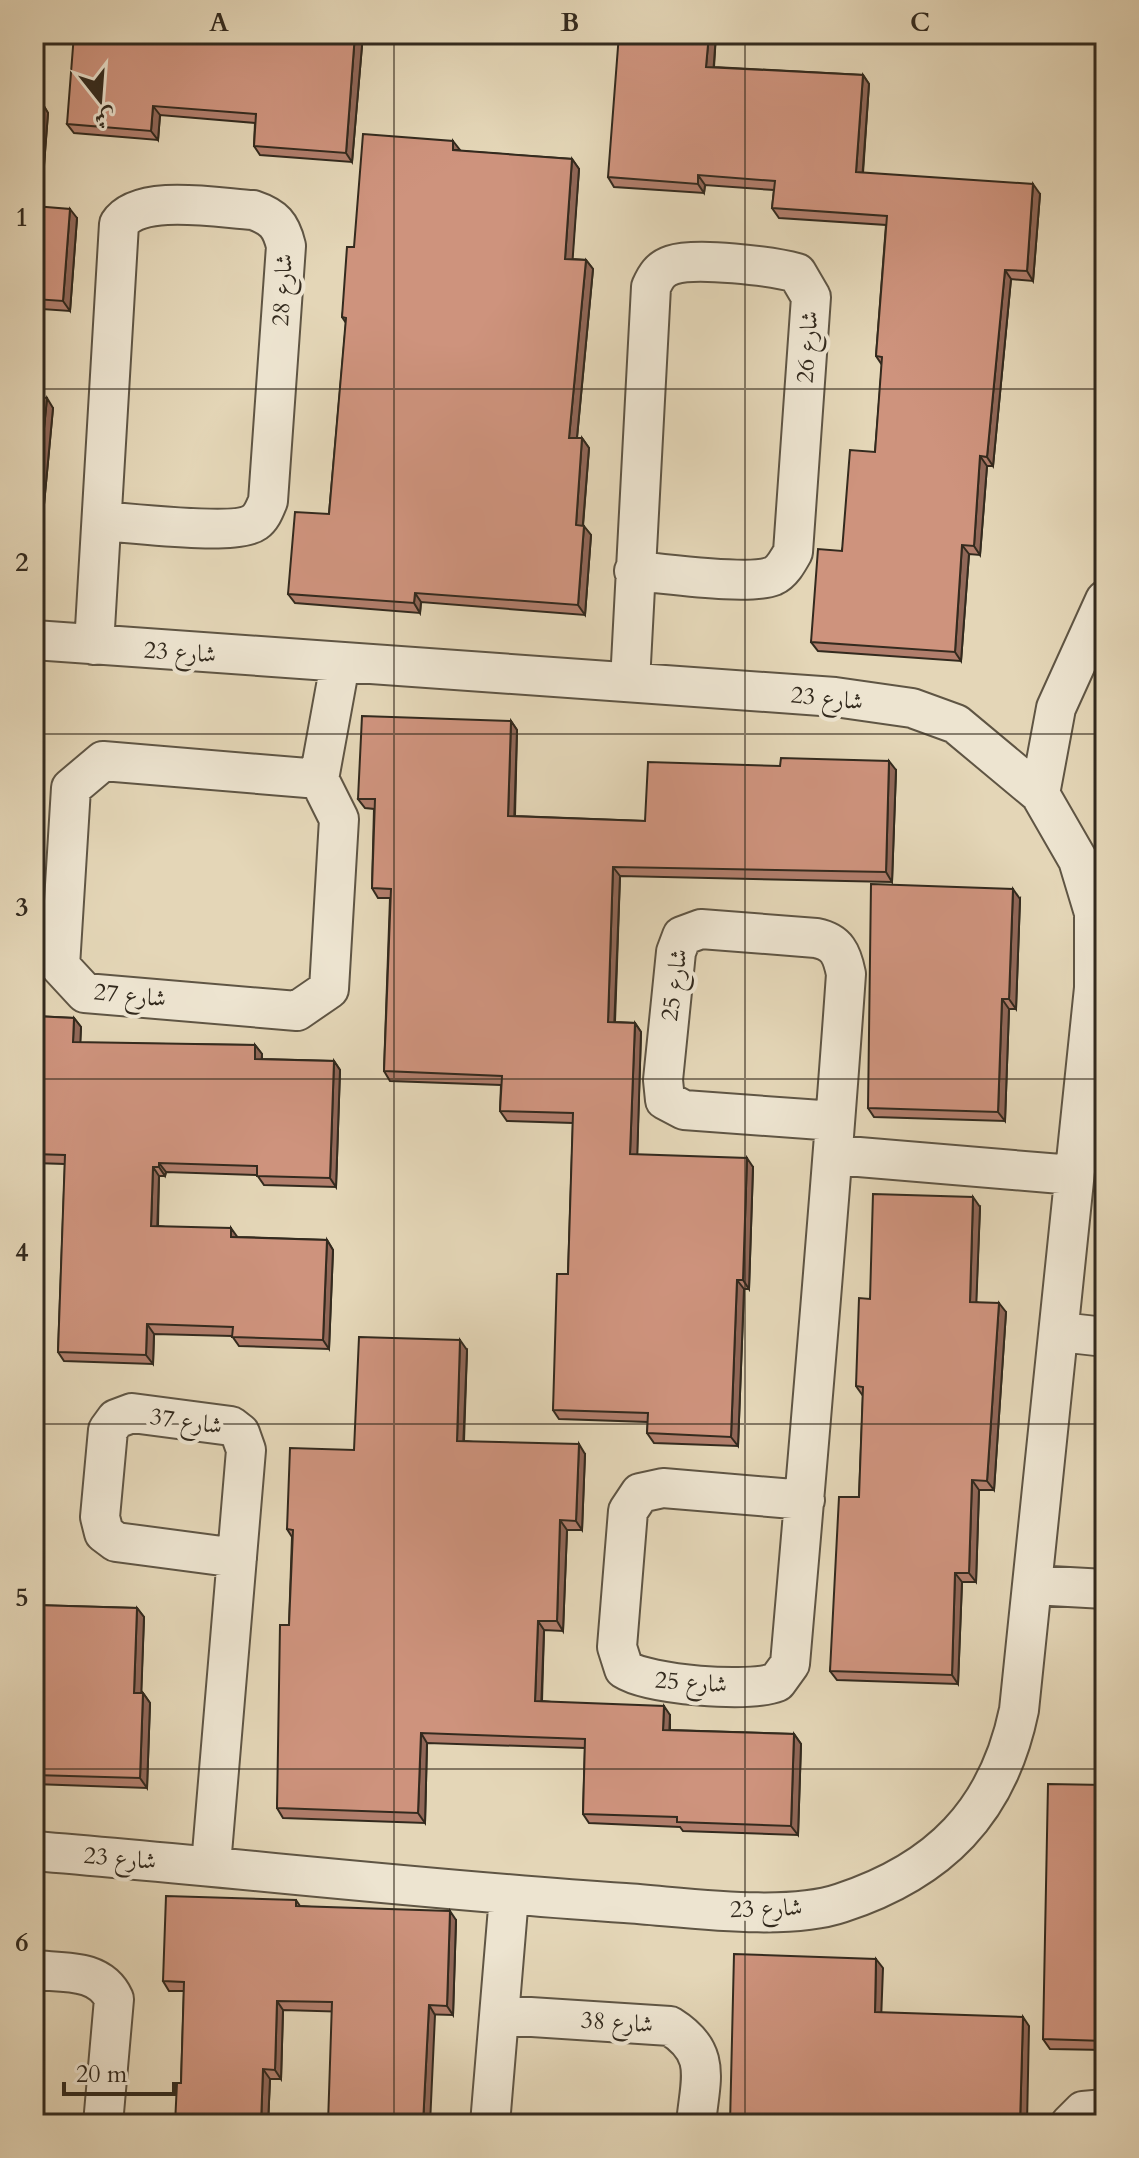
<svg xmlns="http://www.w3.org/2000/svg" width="1139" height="2158" viewBox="0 0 1139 2158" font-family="Cardo,Amiri,serif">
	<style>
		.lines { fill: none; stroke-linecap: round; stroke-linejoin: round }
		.minor-casing { stroke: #5f5544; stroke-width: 42 }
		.minor { stroke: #ede4d0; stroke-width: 38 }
		.wall { fill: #b17e6c; stroke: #332a1e; stroke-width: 2 }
		.shaded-wall { fill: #906758; stroke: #332a1e; stroke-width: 2 }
		.building { fill: #ce937d; stroke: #332a1e; stroke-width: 2 }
		.grid { fill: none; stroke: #332a1e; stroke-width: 2; stroke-opacity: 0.55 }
		.labels { text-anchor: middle; stroke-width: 8; stroke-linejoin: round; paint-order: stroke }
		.street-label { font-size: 24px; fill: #332a1e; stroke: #ede4d0 }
		.neatline { fill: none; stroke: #332a1e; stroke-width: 3 }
		.grid-label { font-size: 26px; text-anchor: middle; font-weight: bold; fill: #332a1e }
	</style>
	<rect width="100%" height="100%" fill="#e4d6b7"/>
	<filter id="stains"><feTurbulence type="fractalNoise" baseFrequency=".0025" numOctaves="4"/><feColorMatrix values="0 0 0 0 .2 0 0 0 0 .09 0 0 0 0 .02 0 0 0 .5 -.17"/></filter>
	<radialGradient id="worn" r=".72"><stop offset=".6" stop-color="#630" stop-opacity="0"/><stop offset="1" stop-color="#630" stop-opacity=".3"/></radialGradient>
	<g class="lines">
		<defs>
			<path id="minor" d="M34,640l801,57 77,11 44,16 84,70 38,66 16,53v75l-75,722c-21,102 -80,161 -178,193 -56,19 -156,4 -216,0 -198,-13 -394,-36 -591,-52
				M94,645l25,-421c20,-31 99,-16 134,-14 21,7 28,15 33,36l-18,255c-3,7 -6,16 -13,21 -19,14 -124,1 -153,-1
				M630,682l21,-395c5,-11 9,-18 21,-22 24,-8 99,1 125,8l14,24 -18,255c-5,9 -11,20 -20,24 -25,10 -109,-3 -139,-5
				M319,779l-216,-18 -32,27 -11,178 25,27 212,18 32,-22 10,-170 -20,-40 21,-115
				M1040,794l16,-86 49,-108
				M835,1155l238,20
				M1060,1332l45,5
				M805,1500l-142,-12 -23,5 -12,18 -11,136 7,22c25,16 125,24 153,13l13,-18c20,-230 40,-460 56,-690 -4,-20 -9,-32 -30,-36l-115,-9 -19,7 -6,16 -13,128 2,20 19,10 151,11
				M1033,1585l72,4
				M211,1865l35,-415 -6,-17 -9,-7 -99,-13 -16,6 -8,11 -8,87 4,16 12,9 121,16
				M34,1970c29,3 66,-2 80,29l-11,125
				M500,2015l170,11c43,27 30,53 26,98
				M490,2124l19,-228
				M1070,2124l13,-13 22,-2"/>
		</defs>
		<use href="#minor" class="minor-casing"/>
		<use href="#minor" class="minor"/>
	</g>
	<path class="wall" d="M363,34l-11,128 -92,-7 -6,-9 1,-23 -95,-8 -2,25 -84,-7 -7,-9z
		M716,34l-2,33 149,8 6,9 -6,89 177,21 -7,87 -22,-2 -18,187h-6l-7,89 -11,-1 -8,107 -143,-10 -7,-9 64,-190 7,-87 -6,-9 10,-131 -107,-7 -7,-10 2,-18 -69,-5 -1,8 -90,-6 -6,-10z
		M34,103h8l6,10 -7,93 36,12 -7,93 -28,-2 -8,88 19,11 -17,182h-2z
		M460,151l112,8 7,10 -7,90 14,1 7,9 -16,169h5l7,10 -6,78 8,9 -6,80 -164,-13 -1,11 -125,-10 -7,-9 41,-80 17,-191 -4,-6 12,-70z
		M511,721l6,9 -2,86 130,5 251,-51 -4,112 -272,-6 -5,146 20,1 6,9 -4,123 116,12 -4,122h-5l-6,157 -84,-3 -7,-10 1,-11 -89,-3 -6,-9 15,-136 5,-151 -66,-2 -7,-10 1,-26 -111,-4 -6,-10 6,-173h-12l-6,-10 2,-79 -9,-1 -7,-9z
		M1020,899l-4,110h-7l-4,112 -131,-4 -6,-9z
		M34,1016l40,2 7,9 -1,16 175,2 7,9v5l72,2 6,9 -4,117 -72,-2 -7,-10 -91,-3 -1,4h-6l-1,50 80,11 89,3 6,10 -4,99 -90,-3 -7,-10 -78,-2 -1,30 -89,-3 -6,-9 7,-188 -31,-1z
		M980,1207l-4,95 30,10 -12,178h-15l-3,92h-14l-4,102 -121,-4 -7,-9 29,-174 4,-101 -7,-10 14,-87z
		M467,1350l-3,91 121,13 -3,76h-15l-4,101 -19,-1 -2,71 128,14v15l124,4 7,10 -3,91 -115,-4 -3,-4 -91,-4 -6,-9 2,-66 -158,-5 -2,80 -142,-5 -6,-10 12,-183 3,-88 -5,-8 67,-79z
		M34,1605l103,3 7,9 -3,76h2l7,10 -3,85 -113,-4z
		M1105,1785v265l-55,-1 -7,-10z
		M296,1900l4,6 156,14 -3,95 -170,-5 -2,69h-11l-2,45h-93l6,-41 3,-92h-15l-6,-10z"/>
	<path class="shaded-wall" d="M355,34h8l-11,128 -6,-9z
		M709,34h7l-3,42 -7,-9z
		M863,75l6,9 -7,97 -6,-9z
		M42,103l6,10 -8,102 -6,-9z
		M153,106l7,9 -2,25 -7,-9z
		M453,141l7,9h-7z
		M572,159l7,10 -7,99 -7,-9z
		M698,175l7,10 -1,8 -6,-9z
		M1033,184l7,10 -7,87 -6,-10z
		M70,209l7,9 -7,93 -7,-10z
		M586,260l7,9 -17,178 -7,-9z
		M1005,270l6,9 -18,187 -6,-9z
		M35,299l7,10 -8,90v-89z
		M47,398l6,10 -17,182 -2,-2v-59z
		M582,438l7,10 -7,87 -6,-10z
		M980,456l7,10 -7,89 -6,-9z
		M584,526l7,9 -6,80 -7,-10z
		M962,545l7,9 -8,107 -6,-9z
		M415,593l6,9 -1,11 -6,-10z
		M34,678l5,7 -1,163 -4,-7z
		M511,721l6,9 -3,96 -6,-10z
		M889,761l7,9 -4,112 -6,-10z
		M613,867l7,9 -6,155 -6,-9z
		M1013,889l7,10 -4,110 -7,-10z
		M1002,999l7,10 -4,112 -7,-9z
		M74,1018l7,9 -1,25 -7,-10z
		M635,1023l6,9 -4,132 -7,-10z
		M255,1045l7,9 -1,14 -6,-9z
		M334,1061l6,9 -4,117 -6,-9z
		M747,1158l6,9 -4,122 -6,-9z
		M159,1163l7,9 -1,4 -6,-9z
		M153,1167l6,9 -2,59 -6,-9z
		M973,1197l7,10 -4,104 -6,-9z
		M231,1228l7,10 -7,-1z
		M327,1240l6,10 -4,99 -6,-9z
		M737,1280l7,9 -6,157 -7,-9z
		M999,1303l7,9 -12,178 -7,-9z
		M147,1324l7,10 -1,30 -7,-9z
		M460,1340l7,10 -4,100 -6,-9z
		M579,1444l6,10 -3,76 -6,-9z
		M972,1480l7,10 -3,92 -7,-9z
		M560,1520l7,10 -4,101 -6,-10z
		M955,1573l7,9 -4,102 -6,-9z
		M137,1608l7,9 -3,85 -7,-9z
		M538,1621l6,9 -3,81 -6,-10z
		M143,1693l7,10 -3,85 -7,-10z
		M664,1706l6,9 -1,24 -6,-9z
		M421,1733l6,10 -2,80 -7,-10z
		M794,1734l7,10 -3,91 -7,-9z
		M450,1911l6,9 -3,95 -6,-9z
		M876,1959l7,9 -2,53 -6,-9z
		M277,2001l6,9 -2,69 -6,-9z
		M429,2005l6,10 -5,109h-7z
		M1023,2017l6,9 -2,98h-7z
		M263,2069l7,10 -2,45h-7z"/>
	<path class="building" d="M74,34h281l-9,119 -92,-7 2,-32 -103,-8 -2,25 -84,-7z
		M619,34h90l-3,33 157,8 -7,97 177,12 -6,87 -22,-1 -18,187 -7,-1 -6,90 -12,-1 -7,107 -144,-10 7,-93 24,2 8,-101 25,2 7,-95 -6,-1 11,-140 -115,-8 3,-27 -77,-6v9l-90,-7z
		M34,103h8l-8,100z
		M363,134l90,7v9l119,9 -7,100 21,1 -17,178h13l-6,87 8,1 -6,79 -163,-12 -1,10 -126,-9 7,-82 34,2 17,-196 -4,-1 5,-70h7z
		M34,206l36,3 -7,92 -28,-2 -1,11z
		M34,397l13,1 -13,131z
		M362,716l149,5 -3,95 137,5 3,-59 132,4 1,-8 108,3 -3,111 -273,-5 -5,155 27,1 -5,131 117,4 -4,122h-6l-6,157 -84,-4 1,-20 -95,-3 4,-136h11l5,-161 -73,-2 2,-35 -118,-5 7,-182 -19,-1 3,-89h-17z
		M871,884l142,5 -4,110h-7l-4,113 -130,-4z
		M34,1016l40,2 -1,24 182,3v14l79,2 -4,117 -73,-2v-10l-98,-3v4h-6l-2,59 80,2v9l96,3 -4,100 -91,-3 1,-10 -86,-3 -1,31 -88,-3 7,-197 -31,-1z
		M873,1194l100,3 -3,105 29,1 -12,178 -15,-1 -3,93h-14l-3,102 -122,-4 9,-174h20l4,-110 -7,-1 3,-88 11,1z
		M359,1337l101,3 -3,101 122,3 -3,77 -16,-1 -3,101h-19l-3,80 129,5 -1,24 131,4 -3,92 -114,-4v-5l-94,-3 2,-75 -164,-6 -3,80 -141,-5 3,-183h9l4,-95 -6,-1 3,-81 64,2z
		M34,1605l103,3 -3,85h9l-3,85 -106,-3z
		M1048,1784l57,1v256l-62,-2z
		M166,1896l130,4v6l154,5 -3,95 -18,-1 -6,119h-95l4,-122 -55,-1 -2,69 -12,-1 -2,55h-86l2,-41h4l3,-101 -21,-1z
		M734,1954l142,5 -1,53 148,5 -3,107h-290z"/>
	<path class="grid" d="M394,34v2090M745,34v2090M34,389h1071M34,734h1071M34,1079h1071M34,1424h1071M34,1769h1071"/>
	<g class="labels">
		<g class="street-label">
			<text transform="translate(282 290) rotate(-87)" y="8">شارع 28</text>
			<text transform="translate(807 347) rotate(-86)" y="8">شارع 26</text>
			<text transform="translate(180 652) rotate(4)" y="8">شارع 23</text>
			<text transform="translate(827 698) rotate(6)" y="8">شارع 23</text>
			<text transform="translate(674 985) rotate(-82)" y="8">شارع 25</text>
			<text transform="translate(130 995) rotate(6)" y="8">شارع 27</text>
			<text transform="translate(186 1421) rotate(8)" y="8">شارع 37</text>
			<text transform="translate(691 1682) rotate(4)" y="8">شارع 25</text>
			<text transform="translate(120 1858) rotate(5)" y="8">شارع 23</text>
			<text transform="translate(766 1908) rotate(-2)" y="8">شارع 23</text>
			<text transform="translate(617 2022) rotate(4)" y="8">شارع 38</text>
		</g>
	</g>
	<rect width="1139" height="2158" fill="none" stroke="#e4d6b7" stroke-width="88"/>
	<g transform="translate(100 100) rotate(163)" stroke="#ede4d0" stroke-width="6" paint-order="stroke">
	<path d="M0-6L14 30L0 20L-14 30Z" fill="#332a1e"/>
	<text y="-12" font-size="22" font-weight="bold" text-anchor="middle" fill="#332a1e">ش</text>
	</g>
	<path d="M64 2082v12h110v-12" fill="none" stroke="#332a1e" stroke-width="4"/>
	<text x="76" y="2082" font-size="24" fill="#332a1e" stroke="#ede4d0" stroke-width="6" paint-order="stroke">20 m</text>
	<rect x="44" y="44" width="1051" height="2070" class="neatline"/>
	<g class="grid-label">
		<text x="219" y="31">A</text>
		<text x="570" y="31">B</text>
		<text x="920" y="31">C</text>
		<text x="22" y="226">1</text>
		<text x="22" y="571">2</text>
		<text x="22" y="916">3</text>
		<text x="22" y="1261">4</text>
		<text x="22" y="1606">5</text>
		<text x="22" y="1951">6</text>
	</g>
	<rect width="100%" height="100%" filter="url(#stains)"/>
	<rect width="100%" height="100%" fill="url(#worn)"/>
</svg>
